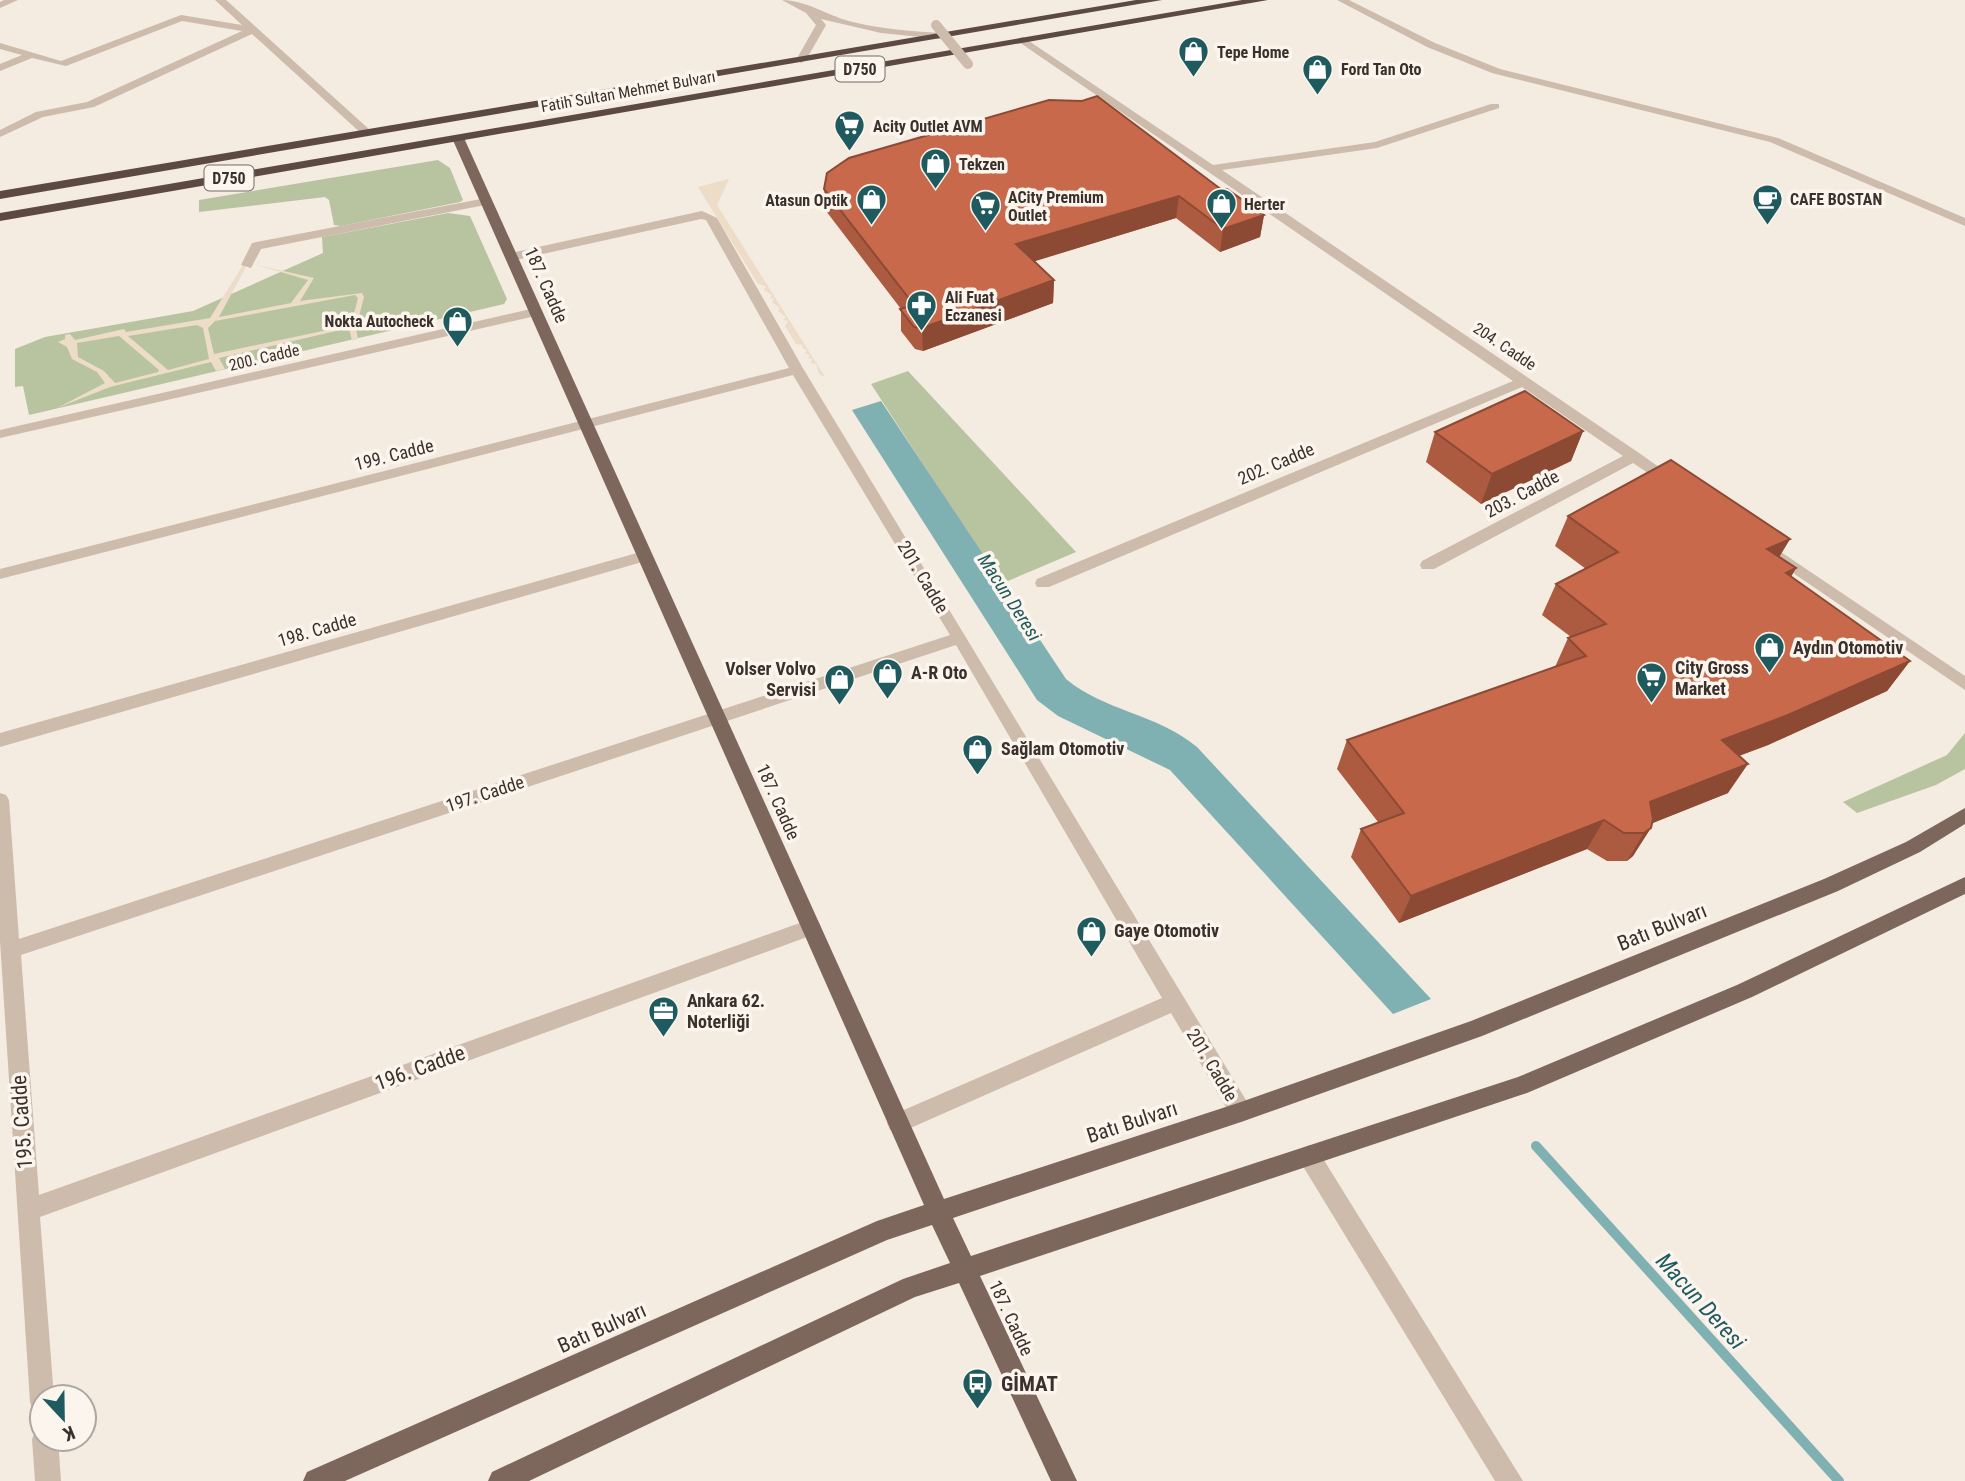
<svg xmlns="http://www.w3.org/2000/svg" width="1965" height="1481" viewBox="0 0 1965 1481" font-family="'Roboto Condensed',sans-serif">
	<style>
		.green { fill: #b8c4a0 }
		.plaza { fill: #ecdcc8; fill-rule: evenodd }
		.water { fill: #7fb0b2 }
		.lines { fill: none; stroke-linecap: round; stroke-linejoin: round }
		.stream { stroke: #7fb0b2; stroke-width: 10 }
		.minor { fill: #cdbbac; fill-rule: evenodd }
		.major { fill: #7d675c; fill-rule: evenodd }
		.highway { fill: #5c4a42; fill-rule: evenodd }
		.minor-bridge { stroke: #cdbbac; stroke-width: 10 }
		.wall { fill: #ac5a40 }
		.shaded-wall { fill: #8c4a34 }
		.building { fill: #c8694b; stroke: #8c4a34; stroke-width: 2 }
		.labels { text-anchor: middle; stroke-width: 7; stroke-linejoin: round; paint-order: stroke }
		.far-poi-label { font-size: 16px; font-weight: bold; fill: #3b302b; stroke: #fbf5ee; text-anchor: start }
		.shield { fill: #fbf5ee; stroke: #756b66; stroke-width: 2 }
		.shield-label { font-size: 16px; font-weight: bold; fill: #3b302b }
		.far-street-label { font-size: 16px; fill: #3b302b; stroke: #fbf5ee }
		.street-label { font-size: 18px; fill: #3b302b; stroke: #fbf5ee }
		.poi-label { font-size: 18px; font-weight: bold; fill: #3b302b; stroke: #fbf5ee; text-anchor: start }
		.water-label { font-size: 19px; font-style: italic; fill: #1f5a5e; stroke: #fbf5ee }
		.near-street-label { font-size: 21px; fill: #3b302b; stroke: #fbf5ee }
		.near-poi-label { font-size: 21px; font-weight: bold; fill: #3b302b; stroke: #fbf5ee; text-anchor: start }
		.near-water-label { font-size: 23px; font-style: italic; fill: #1f5a5e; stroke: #fbf5ee }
	</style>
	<rect width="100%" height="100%" fill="#f4ebe1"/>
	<path class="green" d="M438,160l12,8 13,32 -3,2 -119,24 -7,-1 -5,-25 -4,-3 -126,15v-12z
		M448,213l22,3 37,83 -3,5 -475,111 -6,-29 -8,1v-38l30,-12 148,-26 130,-58 -1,-16z
		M908,371l168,181 -75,32 -130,-200z
		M1965,733v36l-29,16 -79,28 -14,-11 104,-47z"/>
	<path class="plaza" d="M729,179l-12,26 108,172 -6,-3 -3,-10 -6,-1 3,-4 -5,-1 2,-3 -5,-2 2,-3 -5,-2 1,-3 -7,-1 -11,-18 3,-5 -5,-1 3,-3 -8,-6 2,-3 -8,-6 2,-3 -4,-1 2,-3 -8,-5 2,-4 -8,-2 -60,-97z
		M253,264l61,14 -14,23 62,-8 2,4 -8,31 2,11 -6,2 -3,-13 -130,30 6,11 -9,2 -5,-9 -101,25 -53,21 48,-25 -8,-11 -25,-13 -5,-12 -9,-5 7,-3v-4l5,-1 5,6 49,-11 2,3 84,-14 33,-53h4l-28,52 72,-14 17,-23zM355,295l3,3 -7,27 -137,29 -6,-26 7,-7zM197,325l6,3 6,31 -41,11 -40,-34zM119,336l40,34 -1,2 -43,11 -11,-12 -26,-14 -1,-14z"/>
	<path class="water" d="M881,401l185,278c38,32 92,35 131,68l234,252 -38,15 -223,-244 -112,-54 -21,-16 -185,-290z"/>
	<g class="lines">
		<path class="stream" d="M1536,1146l303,335"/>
		<path class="minor" d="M4,0h14l-18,8v-6z
			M215,0h11l145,131v4h-8l-111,-101 -158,73 -51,10 -43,20v-7l36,-18 51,-10 155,-71 -60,-10 -116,45 -34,-8 -32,13v-7l22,-9 -22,-6v-6l61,18 120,-46 61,10z
			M782,0c23,0 45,15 67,21 30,8 61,10 92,12l5,3 -5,3 -60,-6 -60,-14 5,6 -20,35 -5,3 -5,-3 20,-35 -10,-12z
			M1337,0h12l86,43 65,26 278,69 187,80v8l-195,-84 -278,-69 -65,-26z
			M1023,37l190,128 162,-23 116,-38h8v4l-122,40 -155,22 417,283 37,26v6h-10l-33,-22 -199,106h-12l-2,-4 2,-4 201,-105 -101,-69 -473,200h-12l-2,-4 2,-4 476,-198 -494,-339v-4z
			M486,198l4,2v4l-229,45 -10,19 -10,-3 11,-22z
			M702,211l15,7 87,152 445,735 3,7 -3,7 -8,3 -8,-3 -62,-106 -265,117 -8,3 -8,-3 -3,-7 3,-7 272,-118 -206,-353 -935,310 18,240 772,-276 7,2 3,6 -3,6 -778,284 14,180h-12v17l-9,-3 -3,-9 -30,-461v-148l6,2 3,5 10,139 931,-304 -157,-260 -793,204v-10l789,-201 -83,-148 -5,-1 -190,42 -6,-4 6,-4z
			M535,308l6,4 -1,3 -540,123v-8z
			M1760,538l205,138v14l-210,-143 -3,-4 3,-4z
			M644,551l8,5 -3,4 -649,187v-14z
			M1309,1145l8,4 206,332h-28l-194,-318 -3,-7 3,-7z
			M42,1428v11h16l3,42h-26l-3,-42 4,-9z"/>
		<path class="major" d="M458,135l6,3 480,1061 297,-97 230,-81 353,-142 82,-37 59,-34v16l-45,28 -82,39 -356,145 -241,86 -288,96 18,38 547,-179 219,-92 228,-108v17l-213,103 -225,96 -547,183 97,205h-26l-92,-198 -44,14 -386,184h-41l4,-9 411,-193 47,-16 -18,-38 -45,15 -542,241h-42l4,-9 570,-251 47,-16 -472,-1067z"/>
		<path class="highway" d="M1136,0h26l-1162,199v-8z
			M1242,0h26l-1268,221v-8z"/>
		<path class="minor-bridge" d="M936,25l32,39"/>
	</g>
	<path class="wall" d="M824,189l398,1 42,25 -4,22 -40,15 -44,-34 -142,43 20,19 -1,23 -130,48 -8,-2 -14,-18v-22l-75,-98z
		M1583,431l-12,30 -90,43 -55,-42 9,-30z
		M1568,516l222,23 -11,18 17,11 -5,9 119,84 -23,30 -119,54 -29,11 -11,37 -76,30 -19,33 -6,5h-20l-20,-12 -188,74 -48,-66 10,-28 17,-7 -41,-53 10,-29 208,-73 13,-29 3,-1 -29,-22 14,-31 30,-15 -31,-23z"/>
	<path class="shaded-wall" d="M1179,196l-3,22 -160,49v-23z
		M1264,215l-4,22 -40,15 3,-23z
		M1054,280l-1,23 -130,48 -1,-23z
		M1583,431l-12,30 -90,43 11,-30z
		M1790,539l-18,30 -5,-20z
		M1796,568l-19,31 9,-26z
		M1910,661l-23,30 -119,54 -65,24 19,-29z
		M1748,764l-20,29 -95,38 17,-29z
		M1604,820l-17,29 -188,74 12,-27z
		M1651,828l-18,28 -6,5 17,-28z"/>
	<path class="building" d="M1097,96l125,94 5,-1 37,26 -41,14 -44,-33 -163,48 38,36 -132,48 -8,-1 -14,-18 14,-4 -90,-116 3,-16 22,-15 200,-58 33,1z
		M1525,391l58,40 -91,43 -57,-42z
		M1671,460l119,79 -23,10 29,19 -10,5 124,88 -122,54 -66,25 26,24 -98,38 3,17 -2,9 -7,5h-20l-20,-13 -193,76 -50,-67 43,-16 -57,-73 239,-84 -18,-18 38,-14 -50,-40 62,-32 -50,-36z"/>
	<defs>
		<symbol id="shop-pin" viewBox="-11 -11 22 30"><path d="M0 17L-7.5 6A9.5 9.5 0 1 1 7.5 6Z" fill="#1f5a5e" stroke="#fbf5ee"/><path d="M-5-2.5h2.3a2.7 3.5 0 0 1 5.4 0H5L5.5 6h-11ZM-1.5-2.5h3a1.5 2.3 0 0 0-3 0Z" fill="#fff"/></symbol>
		<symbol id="supermarket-pin" viewBox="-11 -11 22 30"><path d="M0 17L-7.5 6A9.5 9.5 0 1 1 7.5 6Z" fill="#1f5a5e" stroke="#fbf5ee"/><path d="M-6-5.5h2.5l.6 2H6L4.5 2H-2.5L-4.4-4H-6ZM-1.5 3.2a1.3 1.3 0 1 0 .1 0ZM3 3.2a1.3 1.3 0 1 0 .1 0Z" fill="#fff"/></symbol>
		<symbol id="cafe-pin" viewBox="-11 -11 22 30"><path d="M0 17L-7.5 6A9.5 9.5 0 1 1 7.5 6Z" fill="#1f5a5e" stroke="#fbf5ee"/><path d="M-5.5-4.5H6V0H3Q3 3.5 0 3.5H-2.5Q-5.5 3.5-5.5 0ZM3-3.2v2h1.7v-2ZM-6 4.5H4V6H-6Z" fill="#fff"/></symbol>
		<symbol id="pharmacy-pin" viewBox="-11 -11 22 30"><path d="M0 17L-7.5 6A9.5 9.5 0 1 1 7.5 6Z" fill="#1f5a5e" stroke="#fbf5ee"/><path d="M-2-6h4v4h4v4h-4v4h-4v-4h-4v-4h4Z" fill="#fff"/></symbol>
		<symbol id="office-pin" viewBox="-11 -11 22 30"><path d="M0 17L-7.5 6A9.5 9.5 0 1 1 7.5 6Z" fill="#1f5a5e" stroke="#fbf5ee"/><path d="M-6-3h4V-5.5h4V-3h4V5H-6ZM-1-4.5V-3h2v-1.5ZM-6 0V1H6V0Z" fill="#fff"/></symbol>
		<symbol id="bus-pin" viewBox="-11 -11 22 30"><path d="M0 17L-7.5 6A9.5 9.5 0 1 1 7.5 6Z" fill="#1f5a5e" stroke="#fbf5ee"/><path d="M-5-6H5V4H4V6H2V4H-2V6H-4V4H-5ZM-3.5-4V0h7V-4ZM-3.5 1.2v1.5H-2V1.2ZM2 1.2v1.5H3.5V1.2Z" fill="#fff"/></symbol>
	</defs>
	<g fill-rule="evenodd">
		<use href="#shop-pin" x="1176" y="34" width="35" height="47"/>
		<use href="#shop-pin" x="1300" y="52" width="35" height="47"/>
		<use href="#supermarket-pin" x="832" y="108" width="35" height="47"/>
		<use href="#shop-pin" x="918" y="146" width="35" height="47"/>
		<use href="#cafe-pin" x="1750" y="182" width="35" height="47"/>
		<use href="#shop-pin" x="854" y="182" width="35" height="47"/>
		<use href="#shop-pin" x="1204" y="186" width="35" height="47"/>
		<use href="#supermarket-pin" x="968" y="188" width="35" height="47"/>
		<use href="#pharmacy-pin" x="904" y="288" width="35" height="47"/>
		<use href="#shop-pin" x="440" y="304" width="35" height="47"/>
		<use href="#shop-pin" x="1752" y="630" width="35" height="47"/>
		<use href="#shop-pin" x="870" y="656" width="35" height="47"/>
		<use href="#supermarket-pin" x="1634" y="660" width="35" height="47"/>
		<use href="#shop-pin" x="822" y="662" width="35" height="47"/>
		<use href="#shop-pin" x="960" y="732" width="35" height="47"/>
		<use href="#shop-pin" x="1074" y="914" width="35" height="47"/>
		<use href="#office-pin" x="646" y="994" width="35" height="47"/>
		<use href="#bus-pin" x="960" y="1366" width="35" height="47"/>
	</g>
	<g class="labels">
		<g class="far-poi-label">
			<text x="1217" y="58">Tepe Home</text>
			<text x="1341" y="75">Ford Tan Oto</text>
			<text x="873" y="132">Acity Outlet AVM</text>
			<text x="959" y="170">Tekzen</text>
			<text x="1008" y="203">ACity Premium<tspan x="1008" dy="18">Outlet</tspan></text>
			<text x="1790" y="205">CAFE BOSTAN</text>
			<text x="848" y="206" text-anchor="end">Atasun Optik</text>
			<text x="1244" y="210">Herter</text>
			<text x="945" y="303">Ali Fuat<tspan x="945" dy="18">Eczanesi</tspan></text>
			<text x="434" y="327" text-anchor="end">Nokta Autocheck</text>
		</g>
		<g class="shield">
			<rect x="835.5" y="56.5" width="49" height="25" rx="5"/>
			<rect x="204.5" y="165.5" width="49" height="25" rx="5"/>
		</g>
		<g class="shield-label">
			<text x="860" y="75">D750</text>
			<text x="229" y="184">D750</text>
		</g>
		<g class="far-street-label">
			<text transform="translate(628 91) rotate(-10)" y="6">Fatih Sultan Mehmet Bulvarı</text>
			<text transform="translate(1505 346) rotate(34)" y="6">204. Cadde</text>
			<text transform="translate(264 357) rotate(-13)" y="6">200. Cadde</text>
		</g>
		<g class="street-label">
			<text transform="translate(546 285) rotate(66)" y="6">187. Cadde</text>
			<text transform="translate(394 455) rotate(-14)" y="6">199. Cadde</text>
			<text transform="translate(1276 464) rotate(-23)" y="6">202. Cadde</text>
			<text transform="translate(1522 494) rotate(-28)" y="6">203. Cadde</text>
			<text transform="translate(923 577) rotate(59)" y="6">201. Cadde</text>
			<text transform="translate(317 630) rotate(-16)" y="6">198. Cadde</text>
			<text transform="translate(485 794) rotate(-18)" y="6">197. Cadde</text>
			<text transform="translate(778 802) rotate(66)" y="6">187. Cadde</text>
			<text transform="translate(1212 1065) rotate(59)" y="6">201. Cadde</text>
			<text transform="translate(1011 1318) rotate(65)" y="6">187. Cadde</text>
		</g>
		<g class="poi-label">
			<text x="1793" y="654">Aydın Otomotiv</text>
			<text x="1675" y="674">City Gross<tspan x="1675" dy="21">Market</tspan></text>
			<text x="816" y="675" text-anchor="end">Volser Volvo<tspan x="816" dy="21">Servisi</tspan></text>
			<text x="911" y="679">A-R Oto</text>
			<text x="1001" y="755">Sağlam Otomotiv</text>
			<text x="1114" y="937">Gaye Otomotiv</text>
			<text x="687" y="1007">Ankara 62.<tspan x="687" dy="21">Noterliği</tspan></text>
		</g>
		<g class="water-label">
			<text transform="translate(1010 597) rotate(57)" y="7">Macun Deresi</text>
		</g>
		<g class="near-street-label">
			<text transform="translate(1662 927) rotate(-22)" y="7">Batı Bulvarı</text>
			<text transform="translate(420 1068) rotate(-20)" y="7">196. Cadde</text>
			<text transform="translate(22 1122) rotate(-94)" y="7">195. Cadde</text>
			<text transform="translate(1132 1122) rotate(-18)" y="7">Batı Bulvarı</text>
			<text transform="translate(602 1328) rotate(-24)" y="7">Batı Bulvarı</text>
		</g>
		<g class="near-poi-label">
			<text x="1001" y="1391">GİMAT</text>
		</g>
		<g class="near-water-label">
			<text transform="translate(1701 1301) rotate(48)" y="8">Macun Deresi</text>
		</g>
	</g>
	<g transform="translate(63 1418) rotate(158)"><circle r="33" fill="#fbf5ee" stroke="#aea6a0" stroke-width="2"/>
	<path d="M0-5L12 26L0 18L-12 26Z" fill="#1f5a5e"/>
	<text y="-10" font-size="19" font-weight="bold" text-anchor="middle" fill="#3b302b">K</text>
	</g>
</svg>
